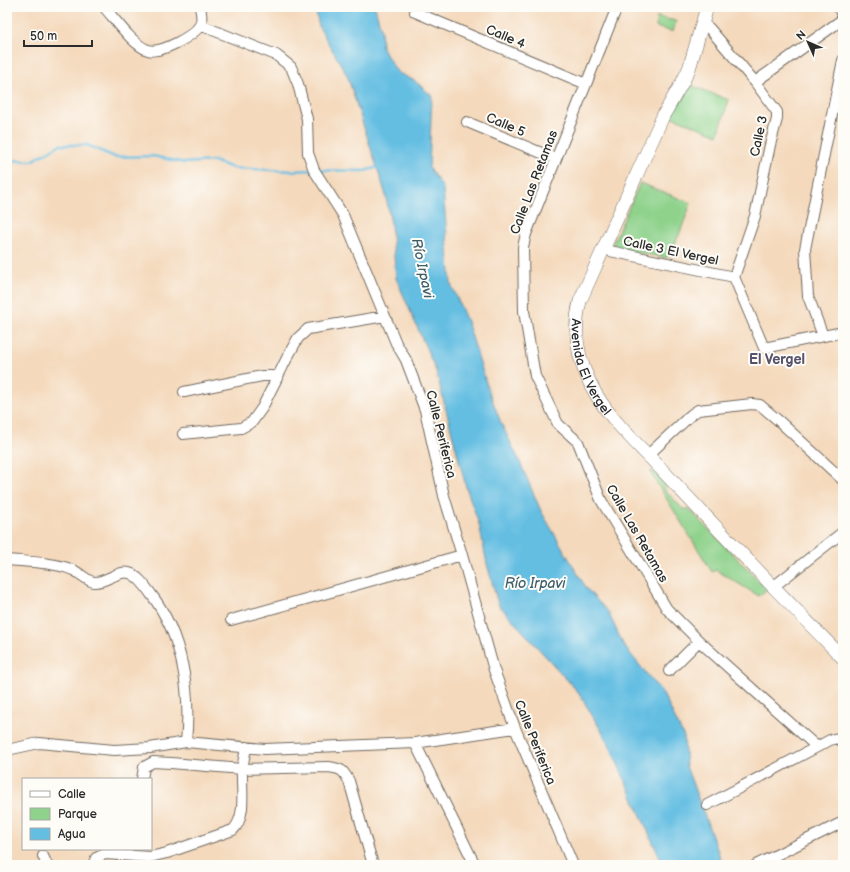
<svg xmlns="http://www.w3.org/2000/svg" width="850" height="872" viewBox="0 0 850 872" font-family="'Balsamiq Sans',sans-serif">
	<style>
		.green { fill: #8ed28b; stroke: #5c7e5b }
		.water { fill: #64bee2; stroke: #487486 }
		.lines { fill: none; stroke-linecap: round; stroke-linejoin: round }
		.stream { stroke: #64bee2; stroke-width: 2.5 }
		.minor-casing { stroke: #71685e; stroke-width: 12 }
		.major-casing { stroke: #71685e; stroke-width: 14 }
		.minor { stroke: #fff; stroke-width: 10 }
		.major { stroke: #fff; stroke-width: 13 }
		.labels { text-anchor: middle; stroke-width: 4; stroke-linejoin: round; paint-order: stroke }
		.street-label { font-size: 13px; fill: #2b2b2b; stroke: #fdfcf7 }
		.water-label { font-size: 14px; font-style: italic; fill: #3f5e6b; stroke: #fdfcf7 }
		.neighbourhood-label { font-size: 14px; font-weight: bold; fill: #56526b; stroke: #fdfcf7 }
	</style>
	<rect width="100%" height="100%" fill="#fdfcf7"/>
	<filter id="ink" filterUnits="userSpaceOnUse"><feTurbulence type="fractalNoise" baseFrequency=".025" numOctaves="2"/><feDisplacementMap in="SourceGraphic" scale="8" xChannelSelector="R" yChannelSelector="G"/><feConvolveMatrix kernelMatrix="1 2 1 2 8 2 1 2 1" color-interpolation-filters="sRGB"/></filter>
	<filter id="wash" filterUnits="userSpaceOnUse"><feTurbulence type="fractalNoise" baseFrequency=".012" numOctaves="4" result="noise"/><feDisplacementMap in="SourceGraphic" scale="16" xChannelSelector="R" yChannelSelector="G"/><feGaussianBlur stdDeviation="0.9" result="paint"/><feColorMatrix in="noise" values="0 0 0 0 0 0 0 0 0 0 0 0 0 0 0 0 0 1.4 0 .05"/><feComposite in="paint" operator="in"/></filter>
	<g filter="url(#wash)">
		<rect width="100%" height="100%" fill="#f4d9bc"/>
		<path class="green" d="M657,17l19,4 -3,11 -17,-5z
			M690,85l39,15 -11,35 -48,-19z
			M640,183l51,20 -12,32 -12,23 -54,-10 -1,-3z
			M653,470l12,13v7l18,19h6l78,80 -8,7 -43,-26 -4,2 -62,-100z"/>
		<path class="water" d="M315,7h60l6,22 1,19 15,24 18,9 17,15 -3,72 14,20 8,96 17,40 20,65 13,34 18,37 22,51 45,77 22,24 16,34 39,48 21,43 2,29 37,99h-60l-55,-123 -29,-49 -81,-89 -11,-40 -8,-40 -13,-37 -30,-116 -40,-93 -5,-54 -6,-32 -38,-117 -28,-48z"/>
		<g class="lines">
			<path class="stream" d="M7,160l25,1 27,-16h28l28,12 38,-1 32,7 28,-2 20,7 58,3 20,-1
				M318,170l46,1 15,-4"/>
		</g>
	</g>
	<g filter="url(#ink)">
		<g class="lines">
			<defs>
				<path id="minor" d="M104,7c11,12 29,38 44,43 12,4 46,-14 52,-25 3,-6 1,-12 0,-18
					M617,7l-91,227 -3,13 1,64 11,65 23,48 20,18 23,58 66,109 32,32 118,106 13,-7 8,-2 5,4
					M838,7l5,7
					M415,12l171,72
					M703,24l6,4 46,54 22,30v7l-7,26 -15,71 -21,61
					M200,25l76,30 15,12 7,17 9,35 1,34 6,17 29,45 53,128 10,17 19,50 19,86 18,59 32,115 21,58 58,137
					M755,82l88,-63
					M467,122l89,37
					M603,248l7,3 124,26
					M734,277l30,71 79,-16
					M823,336l-15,-40 -3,-47 38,-189
					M184,392l78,-16h16
					M183,434l58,-6 11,-6 10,-14 25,-50 11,-20 10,-9 77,-13
					M648,455l44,-41 6,-4 54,-6 8,1 19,16 64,59
					M7,560c21,2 46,2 66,10 7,3 14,11 21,12 13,1 25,-14 38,-8 8,4 14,13 19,20 32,42 40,98 35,148
					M773,587l70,-55
					M231,620l231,-65
					M669,671l30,-30
					M415,743l60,122
					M7,750l32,-7 75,7 36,-2 36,-6 79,7 150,-6 100,-15
					M142,779l2,-12 9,-5 18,1 71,6 87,-2c13,2 14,3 20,14l24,84
					M707,805l110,-58
					M43,856l4,9
					M93,865l3,-7 9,-4 45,3 17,-4 66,-23c14,-14 8,-42 9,-61 1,-7 3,-14 4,-22
					M756,865l87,-43"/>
				<g id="major">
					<path id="s1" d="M707,7l-18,62 -6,12 -20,35 -83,185c-7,28 -3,56 10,82 16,34 47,60 73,88 59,63 119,125 180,187"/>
				</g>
			</defs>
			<use href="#minor" class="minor-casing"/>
			<use href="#major" class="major-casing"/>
			<use href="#minor" class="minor"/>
			<use href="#major" class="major"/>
		</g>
	</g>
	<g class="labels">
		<g class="street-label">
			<text transform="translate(506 36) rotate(23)" y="5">Calle 4</text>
			<text transform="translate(506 124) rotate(23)" y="5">Calle 5</text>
			<text transform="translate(758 136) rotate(-78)" y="5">Calle 3</text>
			<text transform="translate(533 182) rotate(-69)" y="5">Calle Las Retamas</text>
			<text transform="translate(671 250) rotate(12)" y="5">Calle 3 El Vergel</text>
			<text dy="5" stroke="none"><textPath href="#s1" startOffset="390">Avenida El Vergel</textPath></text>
			<text transform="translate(442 434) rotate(76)" y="5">Calle Periferica</text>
			<text transform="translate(638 533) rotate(60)" y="5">Calle Las Retamas</text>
			<text transform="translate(536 742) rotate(68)" y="5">Calle Periferica</text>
		</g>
		<g class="water-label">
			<text transform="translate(423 268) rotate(78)" y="5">Río Irpavi</text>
			<text x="535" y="588">Río Irpavi</text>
		</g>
		<g class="neighbourhood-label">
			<text x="777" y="364">El Vergel</text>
		</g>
	</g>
	<rect width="850" height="872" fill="none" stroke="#fdfcf7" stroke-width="24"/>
	<rect x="22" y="778" width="130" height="72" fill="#fdfcf7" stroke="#a9a8a5"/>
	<rect x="30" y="791" width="20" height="6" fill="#ffffff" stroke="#a9a8a5"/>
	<text x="58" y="798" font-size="12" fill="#2b2b2b">Calle</text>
	<rect x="30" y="808" width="20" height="12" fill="#8ed28b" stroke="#a9a8a5"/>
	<text x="58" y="818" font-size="12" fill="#2b2b2b">Parque</text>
	<rect x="30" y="828" width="20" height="12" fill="#64bee2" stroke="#a9a8a5"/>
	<text x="58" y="838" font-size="12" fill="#2b2b2b">Agua</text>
	<g transform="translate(808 42) rotate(315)" stroke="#fdfcf7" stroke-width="3" paint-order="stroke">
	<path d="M0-3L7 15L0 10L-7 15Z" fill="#2b2b2b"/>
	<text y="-6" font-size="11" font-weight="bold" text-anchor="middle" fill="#2b2b2b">N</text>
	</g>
	<path d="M24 40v6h68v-6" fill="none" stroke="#2b2b2b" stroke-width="2"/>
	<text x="30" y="40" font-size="12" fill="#2b2b2b" stroke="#fdfcf7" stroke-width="3" paint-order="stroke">50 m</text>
</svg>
